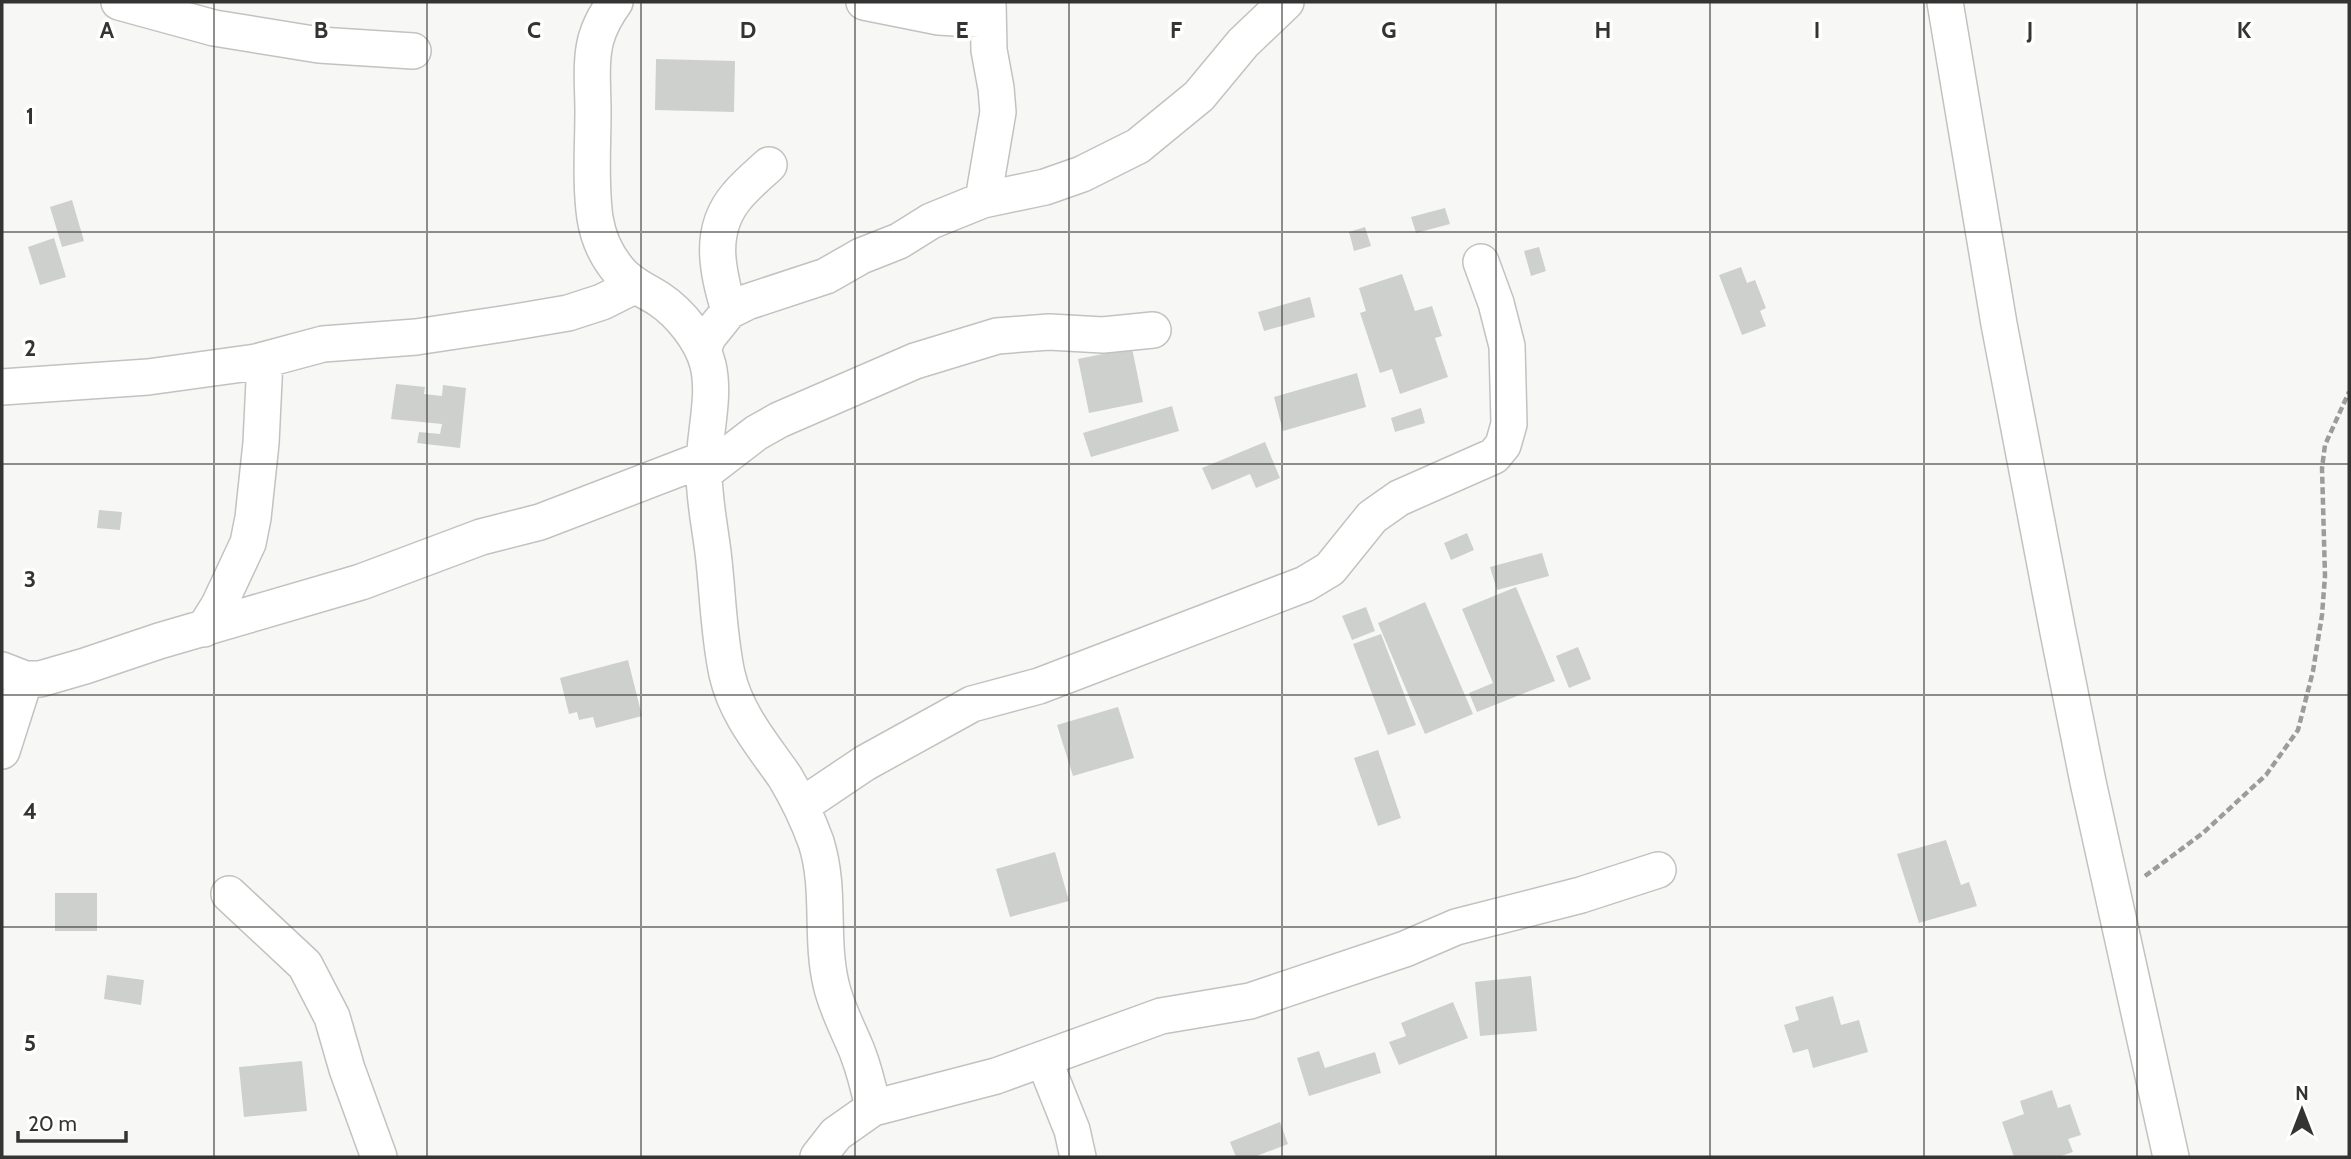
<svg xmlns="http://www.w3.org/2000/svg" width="2351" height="1159" viewBox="0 0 2351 1159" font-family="Cabin,sans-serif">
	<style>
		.building { fill: #ced0cd }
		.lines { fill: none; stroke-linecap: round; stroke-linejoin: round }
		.minor-casing { stroke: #c2c3c0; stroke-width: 38 }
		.path { stroke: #9c9c9a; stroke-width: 4.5; stroke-dasharray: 7 3.5; stroke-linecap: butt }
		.minor { stroke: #fff; stroke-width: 35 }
		.grid { fill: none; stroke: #343433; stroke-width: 2; stroke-opacity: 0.55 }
		.grid-label { font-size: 23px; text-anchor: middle; font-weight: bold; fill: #343433; stroke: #fff; stroke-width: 7; stroke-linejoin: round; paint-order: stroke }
	</style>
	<rect width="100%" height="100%" fill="#f7f8f5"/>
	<path class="building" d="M656,59l79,2 -1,51 -79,-2z
		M72,200l12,41 -22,6 -12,-40z
		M1445,208l5,16 -34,9 -5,-16z
		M1365,227l6,19 -17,5 -5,-19z
		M54,238l12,39 -26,8 -12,-38z
		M1539,247l7,24 -15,5 -7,-25z
		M1741,267l6,16 8,-3 11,28 -6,3 6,15 -24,9 -23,-60z
		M1402,274l13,37 17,-5 10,30 -7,2 13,39 -48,17 -8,-25 -12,4 -20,-60 6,-2 -7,-23z
		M1310,297l5,20 -51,14 -6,-19z
		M1132,348l11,54 -54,11 -11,-54z
		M1357,373l9,34 -83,24 -9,-34z
		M396,384l29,3 -1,7 18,2 1,-11 23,3 -6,60 -43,-5 2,-11 21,2 2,-10 -51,-5z
		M1172,406l7,25 -88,26 -8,-24z
		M1421,408l4,15 -30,9 -4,-14z
		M1265,442l15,36 -24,10 -6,-14 -38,16 -10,-22z
		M99,510l23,2 -2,18 -23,-2z
		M1467,533l7,17 -23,10 -7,-17z
		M1542,553l7,23 -52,14 -7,-23z
		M1516,587l39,94 -78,31 -8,-19 24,-10 -31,-74z
		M1425,602l48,112 -48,20 -47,-111z
		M1366,607l9,24 -23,9 -10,-24z
		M1381,634l35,91 -28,10 -35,-91z
		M1578,647l13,32 -22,9 -13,-32z
		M628,660l14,56 -46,12 -3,-11 -14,3 -2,-8 -8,2 -9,-36z
		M1118,707l16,51 -61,18 -16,-51z
		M1378,750l23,68 -23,8 -24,-68z
		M1946,840l15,45 8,-3 8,24 -58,17 -22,-69z
		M1055,852l14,49 -59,16 -14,-48z
		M55,893h42v38h-42z
		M107,975l37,5 -3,25 -37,-6z
		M1531,976l6,55 -57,5 -5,-54z
		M1833,996l8,29 18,-5 9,32 -55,16 -5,-19 -15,4 -9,-28 15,-5 -4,-13z
		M1453,1002l15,36 -69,27 -10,-23 17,-6 -5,-13z
		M1319,1051l6,17 50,-16 6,21 -72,23 -12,-38z
		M302,1061l5,50 -63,6 -5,-50z
		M2052,1090l6,18 12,-4 11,31 -13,4 5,13 -15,5h-44l-12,-35 22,-8 -4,-13z
		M1280,1122l8,22 -34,13h-18l-6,-15z"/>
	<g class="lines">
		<defs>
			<path id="minor" d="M119,2l95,26 105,17 94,6
				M615,2c-8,11 -15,23 -19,37 -6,22 -3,49 -3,72 0,35 -3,72 2,107 3,19 12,39 25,54 11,13 25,18 39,27 21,14 43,41 49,66 8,34 -5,72 -4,107 0,30 7,59 10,89 4,37 5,76 13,113 9,40 35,70 58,103 12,20 23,43 31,65 15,47 4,95 15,142 5,23 17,45 26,67 7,18 12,38 16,57
				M864,2l75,15 49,3
				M1945,2l54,322 58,303 31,155 83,375
				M983,200l15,-88 -2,-24 -7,-38 -1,-48
				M729,311c-11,-39 -22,-80 8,-115 9,-11 21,-21 32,-31
				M703,350l5,-13 21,-26 18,-9 79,-26 35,-20 38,-15 32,-20 52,-21 62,-13 37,-13 56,-28 61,-50 44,-53 43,-41
				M2,387l146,-10 108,-15 67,-18 93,-7 93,-14 59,-10 34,-11 32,-16
				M704,473l52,-40 23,-13 136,-59 82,-25 52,-4 54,3 50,-5
				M204,629l15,-24 29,-62 5,-25 8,-75 4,-83
				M2,670l23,9h15l45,-13 74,-25 202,-59 120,-45 59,-15 164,-63
				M2,751l23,-72
				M801,806l64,-43 107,-59 67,-18 266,-102 25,-15 42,-52 27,-19 95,-42 9,-11 6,-21 -2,-78 -11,-43 -15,-41
				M229,894l76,71 27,52 15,52 32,88
				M1044,1060l28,70 6,27
				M818,1157l18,-23 37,-26 123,-32 165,-60 89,-15 155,-52 51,-22 125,-32 77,-25"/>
		</defs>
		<use href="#minor" class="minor-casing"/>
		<path class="path" d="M2145,876l58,-43 63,-58 32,-45 15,-59 9,-56 3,-39 -3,-108 3,-23 24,-53"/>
		<use href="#minor" class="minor"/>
	</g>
	<path class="grid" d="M214,2v1155M427,2v1155M641,2v1155M855,2v1155M1069,2v1155M1282,2v1155M1496,2v1155M1710,2v1155M1924,2v1155M2137,2v1155M2,232h2347M2,464h2347M2,695h2347M2,927h2347"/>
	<g class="grid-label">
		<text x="107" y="38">A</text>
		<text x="321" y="38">B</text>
		<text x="534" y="38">C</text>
		<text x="748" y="38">D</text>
		<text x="962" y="38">E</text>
		<text x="1176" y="38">F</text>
		<text x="1389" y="38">G</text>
		<text x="1603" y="38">H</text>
		<text x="1817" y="38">I</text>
		<text x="2030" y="38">J</text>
		<text x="2244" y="38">K</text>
		<text x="30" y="124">1</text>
		<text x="30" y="356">2</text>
		<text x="30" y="587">3</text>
		<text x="30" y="819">4</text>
		<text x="30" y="1051">5</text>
	</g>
	<rect width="2351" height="1159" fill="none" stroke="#343433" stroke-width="7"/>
	<g transform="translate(2302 1110)" stroke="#ffffff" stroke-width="5" paint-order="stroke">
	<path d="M0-5L12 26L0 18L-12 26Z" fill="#343433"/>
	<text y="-10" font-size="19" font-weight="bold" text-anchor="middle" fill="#343433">N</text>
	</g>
	<path d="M18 1131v10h108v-10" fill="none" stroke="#343433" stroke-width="3.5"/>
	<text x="28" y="1131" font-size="21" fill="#343433" stroke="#ffffff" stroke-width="5" paint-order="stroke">20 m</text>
</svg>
